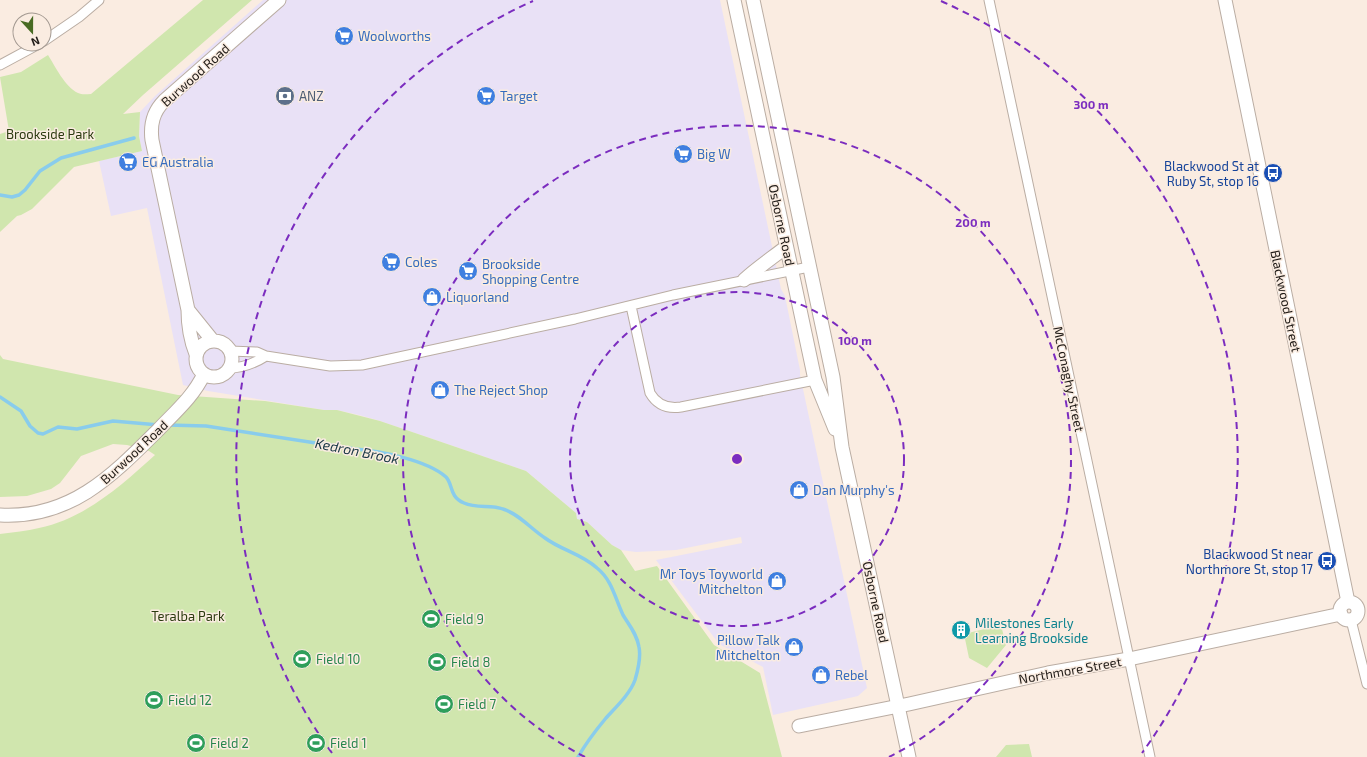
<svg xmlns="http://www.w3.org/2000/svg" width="1367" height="757" viewBox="0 0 1367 757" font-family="'Exo 2',sans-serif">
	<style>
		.commercial { fill: #e9e1f6 }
		.green { fill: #d0e6ae }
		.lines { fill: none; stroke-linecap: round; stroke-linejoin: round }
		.stream { stroke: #89ccec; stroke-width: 3.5 }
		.street-casing { stroke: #baada3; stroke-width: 11 }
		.secondary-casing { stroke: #baada3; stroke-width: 15 }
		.street { stroke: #fff; stroke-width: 9 }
		.secondary { stroke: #fff; stroke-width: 13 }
		.ring { fill: none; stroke: #7b2cbf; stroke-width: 2; stroke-dasharray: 7 5 }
		.labels { text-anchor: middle; stroke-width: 3; stroke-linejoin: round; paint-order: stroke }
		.shop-label { font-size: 13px; fill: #366cbe; stroke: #faece1; text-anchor: start }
		.street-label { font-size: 13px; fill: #1f1a16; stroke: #faece1 }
		.service-label { font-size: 13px; fill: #4e5e75; stroke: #faece1; text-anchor: start }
		.park-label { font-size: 13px; fill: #2c3b10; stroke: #faece1 }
		.transit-label { font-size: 13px; fill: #164399; stroke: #faece1; text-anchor: end }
		.leisure-label { font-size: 13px; fill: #27864d; stroke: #faece1; text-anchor: start }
		.culture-label { font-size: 13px; fill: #0d838f; stroke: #faece1; text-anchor: start }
		.water-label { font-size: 14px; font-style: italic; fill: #193846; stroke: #faece1 }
		.centre { fill: #7b2cbf; stroke: #faece1; stroke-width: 2 }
		.ring-label { font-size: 12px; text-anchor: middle; font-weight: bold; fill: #7b2cbf; stroke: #faece1; stroke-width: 3; stroke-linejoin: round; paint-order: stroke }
	</style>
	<rect width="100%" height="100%" fill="#faece1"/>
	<path class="commercial" d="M263,0h457l61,289 4,7 15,74v5l67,313 -9,8 -85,19 -10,-48 -44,-23 -63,-84 86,-17 -1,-6 -65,13 -40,2 -15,-2 -9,-5 -25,-23 -10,-3 -1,-6 -50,-42 -146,-50 -21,-6 -22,-5h-13l-116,-19 -25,-6 -36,-177 -36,8 -12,-55 43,-10 -3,-15 1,-24 15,-16z"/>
	<path class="green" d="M203,0h49l-109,95 -20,19 17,-2 -1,24 3,15 -68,16 -42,42 -11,6 -4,1 -17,16v-98l9,-3 -9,-54 21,-5 27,-17c7,11 17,32 30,38 4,2 9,1 13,1z
		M0,355l3,4 175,36 87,6 59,9h13l43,11 146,50 50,42 1,6 10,3 25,23 9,5 14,21 22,-5 57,79 46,28 22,84h-782v-223c13,-2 27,-3 39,-6 45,-9 83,-43 116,-73l-6,-4 -22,-6 -14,-1 -32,12 -21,27 -9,6 -24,7 -27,1z
		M1001,625l5,20 -19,23 -18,-10 -5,-24z
		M1029,744l3,13h-36l10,-12z"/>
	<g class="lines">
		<path class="stream" d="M0,195l12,2 7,-2 6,-5 15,-19 21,-13 73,-20
			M0,397l21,14 9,15 8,7 5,1 15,-7 19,2 36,-8 46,4
			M167,425l39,1 149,23c25,2 72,11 91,28 7,7 3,20 18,26 13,6 27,1 39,6 16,5 28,20 42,29 16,12 37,16 52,30 15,12 18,30 26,47 6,10 14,19 16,32 2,10 -1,23 -4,33 -5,14 -19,27 -29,38 -10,12 -20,25 -28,39"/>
		<defs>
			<path id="street" d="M989,0l161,757
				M44,41l35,-24 20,-17
				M0,65l39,-21
				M631,306l19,87c7,12 18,16 31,14l134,-27
				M230,351l27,1 9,4 64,10 32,-1 213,-46 98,-24 136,-28
				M229,368c13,0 26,-5 37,-12
				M1351,620l16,64"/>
			<path id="secondary" d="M734,0l81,380 20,49
				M753,0l80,377 9,70 67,310
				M1225,0l123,602
				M744,280c13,-12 28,-22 42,-33
				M188,310l25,31
				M196 359a18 18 0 1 1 36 0a18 18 0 1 1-36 0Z
				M196,354c-6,-15 -8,-28 -8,-44l-36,-170c-2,-16 1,-28 12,-39l115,-101
				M0,515c70,4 112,-39 158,-85 17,-18 35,-33 46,-56
				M1340 611a9 9 0 1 1 18 0a9 9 0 1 1-18 0Z
				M799,726l110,-22 139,-31 81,-14 212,-45"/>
		</defs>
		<use href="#street" class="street-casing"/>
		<use href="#secondary" class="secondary-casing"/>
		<use href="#street" class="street"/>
		<use href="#secondary" class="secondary"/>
	</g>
	<g class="ring">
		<circle cx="737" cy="459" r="167"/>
		<path d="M585 757A334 334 0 1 1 889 757"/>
		<path d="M332 753A501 501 0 0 1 533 1M941 1A501 501 0 0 1 1142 753"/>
	</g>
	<defs>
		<symbol id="supermarket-disc" viewBox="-11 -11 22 22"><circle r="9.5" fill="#3f7fe0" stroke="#faece1"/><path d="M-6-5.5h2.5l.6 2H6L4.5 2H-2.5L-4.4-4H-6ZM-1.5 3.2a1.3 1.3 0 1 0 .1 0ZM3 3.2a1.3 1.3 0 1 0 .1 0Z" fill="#fff"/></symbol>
		<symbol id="bank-disc" viewBox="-11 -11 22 22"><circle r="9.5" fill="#5c6f8a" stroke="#faece1"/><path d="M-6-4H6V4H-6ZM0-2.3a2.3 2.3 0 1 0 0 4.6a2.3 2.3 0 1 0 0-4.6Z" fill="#fff"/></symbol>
		<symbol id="bus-disc" viewBox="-11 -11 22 22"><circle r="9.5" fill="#1a4fb4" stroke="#faece1"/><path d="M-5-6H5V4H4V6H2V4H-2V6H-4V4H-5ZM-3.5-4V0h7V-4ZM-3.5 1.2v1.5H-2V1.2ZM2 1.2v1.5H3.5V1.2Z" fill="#fff"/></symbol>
		<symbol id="shop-disc" viewBox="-11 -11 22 22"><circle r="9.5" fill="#3f7fe0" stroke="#faece1"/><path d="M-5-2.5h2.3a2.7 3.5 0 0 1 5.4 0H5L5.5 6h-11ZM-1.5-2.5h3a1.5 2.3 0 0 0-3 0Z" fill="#fff"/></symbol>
		<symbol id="stadium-disc" viewBox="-11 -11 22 22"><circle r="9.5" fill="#2e9e5b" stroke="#faece1"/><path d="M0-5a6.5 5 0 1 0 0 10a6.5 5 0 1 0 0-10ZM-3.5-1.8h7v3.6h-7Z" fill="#fff"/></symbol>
		<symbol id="building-disc" viewBox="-11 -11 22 22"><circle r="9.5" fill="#0f9aa8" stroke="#faece1"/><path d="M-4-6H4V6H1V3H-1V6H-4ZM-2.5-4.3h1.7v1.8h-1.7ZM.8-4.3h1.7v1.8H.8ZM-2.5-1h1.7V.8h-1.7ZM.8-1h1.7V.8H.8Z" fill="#fff"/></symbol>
	</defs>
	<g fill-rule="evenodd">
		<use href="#supermarket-disc" x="333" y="25" width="22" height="22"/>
		<use href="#bank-disc" x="274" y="85" width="22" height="22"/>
		<use href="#supermarket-disc" x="475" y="85" width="22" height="22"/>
		<use href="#supermarket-disc" x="672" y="143" width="22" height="22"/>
		<use href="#supermarket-disc" x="117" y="151" width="22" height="22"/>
		<use href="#bus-disc" x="1262" y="162" width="22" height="22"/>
		<use href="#supermarket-disc" x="380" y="251" width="22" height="22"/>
		<use href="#supermarket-disc" x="457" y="260" width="22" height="22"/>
		<use href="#shop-disc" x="421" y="286" width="22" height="22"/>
		<use href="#shop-disc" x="429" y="379" width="22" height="22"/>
		<use href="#shop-disc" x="788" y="479" width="22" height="22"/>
		<use href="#bus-disc" x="1316" y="550" width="22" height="22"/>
		<use href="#shop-disc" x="766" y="570" width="22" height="22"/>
		<use href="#stadium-disc" x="420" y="608" width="22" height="22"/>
		<use href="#building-disc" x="950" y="619" width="22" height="22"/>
		<use href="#shop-disc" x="783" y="636" width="22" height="22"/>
		<use href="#stadium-disc" x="291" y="648" width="22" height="22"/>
		<use href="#stadium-disc" x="426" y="651" width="22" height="22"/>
		<use href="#shop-disc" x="810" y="664" width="22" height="22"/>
		<use href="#stadium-disc" x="143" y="689" width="22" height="22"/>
		<use href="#stadium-disc" x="433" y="693" width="22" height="22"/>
		<use href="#stadium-disc" x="185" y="732" width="22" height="22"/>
		<use href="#stadium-disc" x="305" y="732" width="22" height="22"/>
	</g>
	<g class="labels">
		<g class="shop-label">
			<text x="358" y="41">Woolworths</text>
			<text x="500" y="101">Target</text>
			<text x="697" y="159">Big W</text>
			<text x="142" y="167">EG Australia</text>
			<text x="405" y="267">Coles</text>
			<text x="482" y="269">Brookside<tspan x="482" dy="15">Shopping Centre</tspan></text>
			<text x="446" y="302">Liquorland</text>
			<text x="454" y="395">The Reject Shop</text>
			<text x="813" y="495">Dan Murphy's</text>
			<text x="763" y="579" text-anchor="end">Mr Toys Toyworld<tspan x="763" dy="15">Mitchelton</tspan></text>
			<text x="780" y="645" text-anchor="end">Pillow Talk<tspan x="780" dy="15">Mitchelton</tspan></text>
			<text x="835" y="680">Rebel</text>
		</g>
		<g class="street-label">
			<text transform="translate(195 75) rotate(-42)" y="5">Burwood Road</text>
			<text transform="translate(782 225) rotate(78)" y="5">Osborne Road</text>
			<text transform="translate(1286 301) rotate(78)" y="5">Blackwood Street</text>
			<text transform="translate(1069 379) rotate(78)" y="5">McConaghy Street</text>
			<text transform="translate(134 452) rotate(-43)" y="5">Burwood Road</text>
			<text transform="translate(876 602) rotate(78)" y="5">Osborne Road</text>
			<text transform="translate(1070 670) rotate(-10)" y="5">Northmore Street</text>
		</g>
		<g class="service-label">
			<text x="299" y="101">ANZ</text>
		</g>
		<g class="park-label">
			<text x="50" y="139">Brookside Park</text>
			<text x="188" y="621">Teralba Park</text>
		</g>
		<g class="transit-label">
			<text x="1259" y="171">Blackwood St at<tspan x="1259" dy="15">Ruby St, stop 16</tspan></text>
			<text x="1313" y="559">Blackwood St near<tspan x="1313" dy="15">Northmore St, stop 17</tspan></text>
		</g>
		<g class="leisure-label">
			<text x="445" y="624">Field 9</text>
			<text x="316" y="664">Field 10</text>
			<text x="451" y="667">Field 8</text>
			<text x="168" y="705">Field 12</text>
			<text x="458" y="709">Field 7</text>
			<text x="210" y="748">Field 2</text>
			<text x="330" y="748">Field 1</text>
		</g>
		<g class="culture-label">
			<text x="975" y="628">Milestones Early<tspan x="975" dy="15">Learning Brookside</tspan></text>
		</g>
		<g class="water-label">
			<text transform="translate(357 451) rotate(11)" y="5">Kedron Brook</text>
		</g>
	</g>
	<circle cx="737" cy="459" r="6" class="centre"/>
	<g class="ring-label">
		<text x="1091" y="109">300 m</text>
		<text x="973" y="227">200 m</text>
		<text x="855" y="345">100 m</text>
	</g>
	<g transform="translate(32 32) rotate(159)"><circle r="19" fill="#faece1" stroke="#a29890"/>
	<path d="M0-3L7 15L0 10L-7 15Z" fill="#486b23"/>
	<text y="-6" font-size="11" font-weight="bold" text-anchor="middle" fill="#1f1a16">N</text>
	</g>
</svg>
